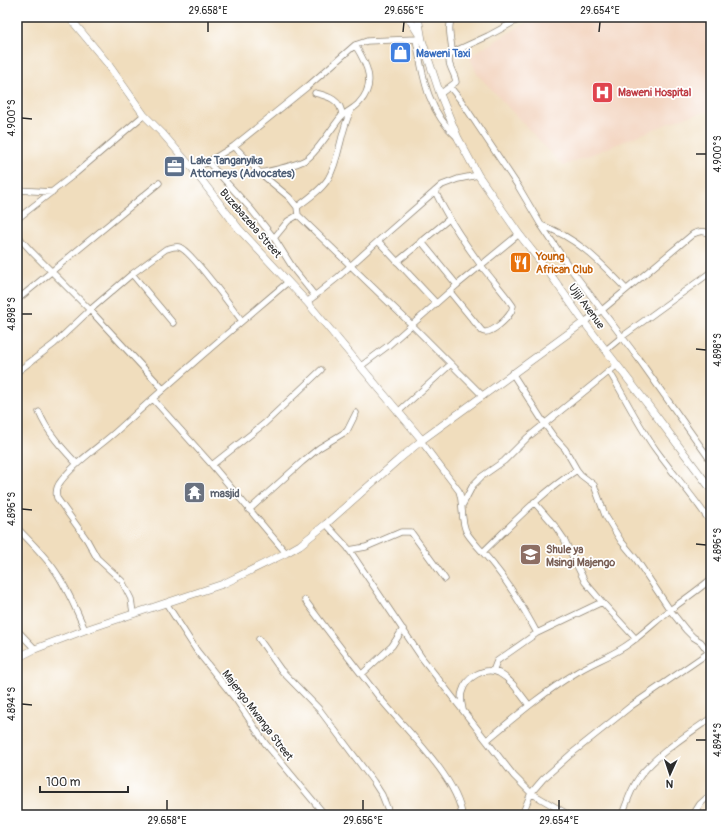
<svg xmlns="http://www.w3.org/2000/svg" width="728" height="832" viewBox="0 0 728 832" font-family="Pangolin,sans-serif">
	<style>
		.built { fill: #f3d4bf }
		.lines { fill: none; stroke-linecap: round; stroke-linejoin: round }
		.minor-casing { stroke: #8e8474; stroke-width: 7 }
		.tertiary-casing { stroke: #8e8474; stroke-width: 8 }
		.minor { stroke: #fff; stroke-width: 5.5 }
		.tertiary { stroke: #fff; stroke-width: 7 }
		.ticks { fill: none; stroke: #2b2b2b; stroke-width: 1.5 }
		.labels { text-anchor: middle; stroke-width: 3.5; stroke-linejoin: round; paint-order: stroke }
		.shop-label { font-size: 11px; font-weight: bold; fill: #366cbe; stroke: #fff; text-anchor: start }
		.health-label { font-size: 11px; font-weight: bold; fill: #be3a42; stroke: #fff; text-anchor: start }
		.service-label { font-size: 11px; font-weight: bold; fill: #4e5e75; stroke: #fff; text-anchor: start }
		.street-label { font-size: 11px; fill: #2b2b2b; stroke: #fff }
		.food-label { font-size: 11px; font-weight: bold; fill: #c56008; stroke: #fff; text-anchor: start }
		.worship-label { font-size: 11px; font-weight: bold; fill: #5b616d; stroke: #fff; text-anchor: start }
		.education-label { font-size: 11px; font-weight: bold; fill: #785e54; stroke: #fff; text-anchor: start }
		.neatline { fill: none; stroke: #2b2b2b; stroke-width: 1.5 }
		.ticks-label { font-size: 10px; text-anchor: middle; fill: #2b2b2b }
	</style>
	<rect width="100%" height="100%" fill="#fff"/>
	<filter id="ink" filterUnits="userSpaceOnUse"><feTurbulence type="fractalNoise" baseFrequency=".025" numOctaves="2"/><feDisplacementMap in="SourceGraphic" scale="8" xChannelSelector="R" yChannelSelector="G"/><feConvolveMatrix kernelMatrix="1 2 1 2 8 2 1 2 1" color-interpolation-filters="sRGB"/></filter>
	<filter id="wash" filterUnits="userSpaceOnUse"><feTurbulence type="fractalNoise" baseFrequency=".012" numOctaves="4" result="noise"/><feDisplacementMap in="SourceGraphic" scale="16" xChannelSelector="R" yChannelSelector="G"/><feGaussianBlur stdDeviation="0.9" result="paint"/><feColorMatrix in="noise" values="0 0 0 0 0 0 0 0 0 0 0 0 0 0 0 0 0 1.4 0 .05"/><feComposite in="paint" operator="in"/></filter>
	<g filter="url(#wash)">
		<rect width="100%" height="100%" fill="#f0ddbd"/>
		<path class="built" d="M536,17h175v93l-32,9 -116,47 -86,-92 -8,-18z"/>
	</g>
	<g filter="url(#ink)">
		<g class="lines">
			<defs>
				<path id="minor" d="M416,39c7,38 11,72 42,99
					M452,52c0,-11 -6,-26 1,-35
					M450,87l12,15 56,84 23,39 29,43 68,90 73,103
					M315,93c13,3 27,7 27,23
					M440,94l16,-12c-1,-10 -11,-18 -5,-29l37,-17 35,-19
					M234,146l26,27 29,24 8,10 1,8 113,109 72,72
					M208,162l42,46 24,30 21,33 20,25
					M193,169l15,-7 26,-16 73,-59 48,-42 12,-4 49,-2 6,1
					M260,173c14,-3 36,-7 47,-14 11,-8 24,-30 33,-41 5,-6 14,-9 19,-15 18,-19 8,-39 -4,-58
					M17,190l35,2
					M435,191c12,26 28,50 45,73 11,15 23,27 33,42 -1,2 -1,5 -2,6 -4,7 -21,24 -29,19l-32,-39
					M297,207c11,-8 24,-17 31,-28 12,-20 12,-47 23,-69
					M17,219l59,-46 68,-58
					M541,225c37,13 59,37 85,64
					M17,228l1,7 4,6 10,11 58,58 73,79
					M274,238l14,-17 10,-6
					M378,241l58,62
					M421,241l36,44
					M397,262l52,-43
					M132,274l41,49
					M17,300l142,-117
					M307,302l30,-24 41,-37 64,-56 16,-6 20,-4
					M584,322l18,-12 91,-76c7,-3 12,-4 18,1
					M606,350l17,-14 88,-64
					M361,366l28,-21 68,-60 62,-51
					M609,371c16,26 29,54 47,79 18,25 38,47 55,73
					M17,372l37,-28 36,-34 42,-36 34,-25c4,-1 9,-3 13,-2 11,2 54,62 63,74
					M512,373l32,50 10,14 11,12 12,21 4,5 13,10 11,30 16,26 15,18 34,51 16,20 7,7 8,5 8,11
					M153,399l59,66 74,88
					M39,412c8,20 23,36 38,52
					M398,412l53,-48
					M421,441l38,50c5,14 1,30 8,42 7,11 21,24 29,35 16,20 29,43 41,65
					M212,465l53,-42 56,-53
					M534,502l21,24 9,13 21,43 17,20 34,37
					M463,504l10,-19 8,-8 23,-16 23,-23 90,-73
					M249,510l53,-48 17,-14 28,-17 9,-18
					M326,524l22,24 74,110 92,118 17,17 38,22
					M17,528c14,14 28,28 39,44 12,18 21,39 29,58
					M349,550l17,-3 35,-15h10l34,47
					M483,552c30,-29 59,-60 94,-82
					M305,600c24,33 49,65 74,97 24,30 78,80 83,118
					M166,603l31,48 40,50 28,42 60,72
					M133,613l-2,-14 -9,-18 -25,-23 -10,-18 -30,-42c-2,-7 0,-12 4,-17 16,-21 40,-35 59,-53 55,-50 111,-98 168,-146
					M17,630l18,19
					M259,639l22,31 38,39 54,72 9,14 8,20
					M493,671l4,-10 40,-28 65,-31
					M362,674l30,-28 11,-17
					M463,710c-1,-5 -3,-13 -1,-18 4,-15 23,-26 37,-19 13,7 21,21 30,32
					M487,740c28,-23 56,-47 87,-66 18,-12 39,-18 56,-31 14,-10 26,-22 40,-33 14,-10 28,-20 41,-31
					M522,815l9,-22 12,-14 28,-25 60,-48 80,-55
					M622,815c6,-16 12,-34 24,-46 16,-18 45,-37 65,-51
					M693,815l7,-11 11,-10"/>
				<path id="tertiary" d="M69,17l39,47 36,51 19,19 30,35 46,60 68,73 115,138
					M408,17l13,21
					M418,17l4,23 18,54 18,44 20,37 41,59 29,37 36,51 64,83 63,84
					M17,658l18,-9 50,-19 138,-46 63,-31 14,-8 26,-21 72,-64 23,-19 1,-1 162,-118"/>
			</defs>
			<use href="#minor" class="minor-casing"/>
			<use href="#tertiary" class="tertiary-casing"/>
			<use href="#minor" class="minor"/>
			<use href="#tertiary" class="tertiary"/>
		</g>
	</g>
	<path class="ticks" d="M208,32v-10M403,32l1,-10M599,32l1,-10M22,118l10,1M696,154h10M22,314h10M696,349l10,1M22,509l10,1M696,544l10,1M22,704l10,1M696,740h10M167,810v-10M363,810v-10M559,810v-10"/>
	<defs>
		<symbol id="shop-square" viewBox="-11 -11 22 22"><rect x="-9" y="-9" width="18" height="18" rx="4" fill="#3f7fe0" stroke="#fff"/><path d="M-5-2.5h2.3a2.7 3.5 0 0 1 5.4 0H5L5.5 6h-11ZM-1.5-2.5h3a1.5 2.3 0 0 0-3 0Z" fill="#fff"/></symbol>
		<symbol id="hospital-square" viewBox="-11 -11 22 22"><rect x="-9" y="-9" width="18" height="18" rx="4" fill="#e0444e" stroke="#fff"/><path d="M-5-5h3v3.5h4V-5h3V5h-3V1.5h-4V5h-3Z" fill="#fff"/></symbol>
		<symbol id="office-square" viewBox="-11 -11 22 22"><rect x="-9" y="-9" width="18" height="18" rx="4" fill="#5c6f8a" stroke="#fff"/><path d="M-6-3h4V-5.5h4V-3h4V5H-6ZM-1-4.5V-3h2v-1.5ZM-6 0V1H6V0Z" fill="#fff"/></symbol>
		<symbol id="restaurant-square" viewBox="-11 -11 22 22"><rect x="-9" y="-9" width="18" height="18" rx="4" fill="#e8710a" stroke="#fff"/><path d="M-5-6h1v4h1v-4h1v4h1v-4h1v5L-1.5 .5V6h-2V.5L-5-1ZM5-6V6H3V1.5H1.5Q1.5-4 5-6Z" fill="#fff"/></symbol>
		<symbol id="temple-square" viewBox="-11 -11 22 22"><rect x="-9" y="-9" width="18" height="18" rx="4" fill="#6b7280" stroke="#fff"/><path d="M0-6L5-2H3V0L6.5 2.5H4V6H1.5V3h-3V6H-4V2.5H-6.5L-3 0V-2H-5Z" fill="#fff"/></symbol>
		<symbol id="school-square" viewBox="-11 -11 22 22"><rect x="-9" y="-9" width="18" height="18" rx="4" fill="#8d6e63" stroke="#fff"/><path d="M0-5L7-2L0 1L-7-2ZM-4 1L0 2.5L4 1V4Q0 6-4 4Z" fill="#fff"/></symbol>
	</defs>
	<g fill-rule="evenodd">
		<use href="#shop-square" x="388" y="40" width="25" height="25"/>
		<use href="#hospital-square" x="590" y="80" width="25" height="25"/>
		<use href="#office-square" x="162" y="154" width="25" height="25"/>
		<use href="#restaurant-square" x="508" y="250" width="25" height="25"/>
		<use href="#temple-square" x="182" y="480" width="25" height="25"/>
		<use href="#school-square" x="518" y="542" width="25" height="25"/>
	</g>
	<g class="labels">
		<g class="shop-label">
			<text x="416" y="57">Maweni Taxi</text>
		</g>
		<g class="health-label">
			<text x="618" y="96">Maweni Hospital</text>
		</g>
		<g class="service-label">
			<text x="190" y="164">Lake Tanganyika<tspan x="190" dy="13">Attorneys (Advocates)</tspan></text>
		</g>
		<g class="street-label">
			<text transform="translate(251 223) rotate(49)" y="4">Buzebazeba Street</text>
			<text transform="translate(587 306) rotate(54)" y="4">Ujiji Avenue</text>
			<text transform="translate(258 715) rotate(53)" y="4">Majengo Mwanga Street</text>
		</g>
		<g class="food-label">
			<text x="536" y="260">Young<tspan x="536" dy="13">African Club</tspan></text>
		</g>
		<g class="worship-label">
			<text x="210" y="497">masjid</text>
		</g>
		<g class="education-label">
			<text x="546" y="553">Shule ya<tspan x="546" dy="13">Msingi Majengo</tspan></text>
		</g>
	</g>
	<rect width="728" height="832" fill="none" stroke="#fff" stroke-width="44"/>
	<g transform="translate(670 774) rotate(183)" stroke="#ffffff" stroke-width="3" paint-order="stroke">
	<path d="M0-3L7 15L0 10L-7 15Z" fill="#2b2b2b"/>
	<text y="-6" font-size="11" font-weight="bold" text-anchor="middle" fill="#2b2b2b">N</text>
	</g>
	<path d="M40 786v6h88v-6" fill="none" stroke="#2b2b2b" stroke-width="2"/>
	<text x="46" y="786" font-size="12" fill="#2b2b2b" stroke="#ffffff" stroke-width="3" paint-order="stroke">100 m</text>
	<rect x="22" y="22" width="684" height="788" class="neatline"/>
	<g class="ticks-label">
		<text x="208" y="14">29.658°E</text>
		<text x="404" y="14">29.656°E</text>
		<text x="600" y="14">29.654°E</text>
		<text transform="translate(11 118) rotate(-90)" y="4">4.900°S</text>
		<text transform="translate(717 154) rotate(-90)" y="4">4.900°S</text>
		<text transform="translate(11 314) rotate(-90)" y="4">4.898°S</text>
		<text transform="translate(717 350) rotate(-90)" y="4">4.898°S</text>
		<text transform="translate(11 509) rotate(-90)" y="4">4.896°S</text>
		<text transform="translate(717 545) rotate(-90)" y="4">4.896°S</text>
		<text transform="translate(11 704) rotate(-90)" y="4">4.894°S</text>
		<text transform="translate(717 740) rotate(-90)" y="4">4.894°S</text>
		<text x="167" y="824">29.658°E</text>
		<text x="363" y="824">29.656°E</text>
		<text x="559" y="824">29.654°E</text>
	</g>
</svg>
